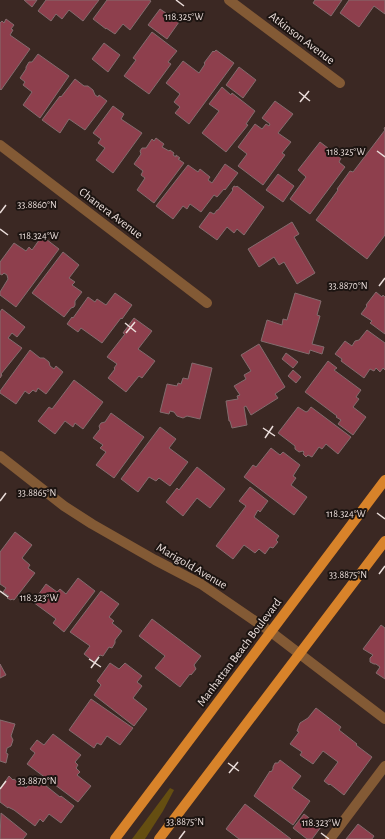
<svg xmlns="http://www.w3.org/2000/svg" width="385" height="839" viewBox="0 0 385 839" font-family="'Alegreya Sans',sans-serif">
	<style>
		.green { fill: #654e11 }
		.building { fill: #8e3f4d; stroke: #836c6e }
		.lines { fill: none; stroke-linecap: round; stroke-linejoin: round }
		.service { stroke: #835a35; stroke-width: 10 }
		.minor { stroke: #835a35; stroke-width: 10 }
		.primary { stroke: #d8832a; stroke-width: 10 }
		.ticks { fill: none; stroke: #eaddda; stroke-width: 1.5 }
		.labels { text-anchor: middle; stroke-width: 4; stroke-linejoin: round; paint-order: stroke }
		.street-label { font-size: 12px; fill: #eaddda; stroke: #1c1411 }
		.ticks-label { font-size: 10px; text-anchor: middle; fill: #eaddda; stroke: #1c1411; stroke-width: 4; stroke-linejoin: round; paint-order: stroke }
	</style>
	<rect width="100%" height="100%" fill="#3b2823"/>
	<path class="green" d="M170,788l4,2 -11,21 -18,28h-13z"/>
	<path class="building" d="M24,0h13l-5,7z
		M46,0h53l-16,21 -14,-11 -7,9 -6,-5 -5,7 -13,-10z
		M107,0h42l2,1 -21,29 -7,-6 -8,10 -9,-6v1l-13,-10z
		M315,0h27l-11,16 -18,-13z
		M349,0h36v14l-11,-8 -15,21 -19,-14z
		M160,9l19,13 -12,17 -19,-14z
		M6,19l8,6 -3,4 2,1 -3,5 20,14 -29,41 -1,-1v-66l2,-2 2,2z
		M152,32l25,19 -9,11 3,2 -22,30 -25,-18 12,-16 -3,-2z
		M104,43l16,12 -12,17 -16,-13z
		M216,50l18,13 -45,61 -14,-11 5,-6 -6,-5 6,-8 -14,-11 17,-22 16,12 6,-9 -1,-1 9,-12 1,1z
		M38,54l31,22 -29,42 -17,-13 9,-13 -9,-7 2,-3 -5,-4 6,-9v-2l3,-5h3z
		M239,67l17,13 -13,18 -17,-13z
		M75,79l9,7h4l5,4 2,5 3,2 1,-2 8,6 -22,29 -16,-11 -9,14 -18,-13 18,-24 1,1z
		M222,87l9,8 1,-2 23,18 -9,13 2,1 -22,27 -24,-19 17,-22 -10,-7z
		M275,101l18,13 -15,19 13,9 -9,11 3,2 -22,30 -25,-19 9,-12 -9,-7 17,-23 7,5 4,-5 3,2 1,-2 -8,-6z
		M113,106l11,8 -3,5 21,14 -29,40 -17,-13 9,-12 -7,-5 3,-4 -8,-6z
		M385,127v108l-18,24 -51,-39 22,-30 -1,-1 13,-18 3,1 32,-42 -1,-1z
		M156,138l8,6 -2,3 7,4 1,-1 4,3 -1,2 3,2v-2l4,3 -2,1 6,4 -30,40 -17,-13 8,-12 -4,-3 2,-4 -9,-7 7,-10 -1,-3 2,-3h4l6,-9 2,2z
		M320,142l21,16 -2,4 6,5 -35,47 -20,-15 16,-22 -8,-7z
		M225,164l13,9 -13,17 -1,-1 -7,8 -3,-2 -13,17 -11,-8 -3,5 -4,-3 -10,13 -17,-13 32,-41 10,7 2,-3 10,8 -2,3 4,3z
		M278,174l16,12 -11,16 -17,-12z
		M234,186l2,1 1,-1 27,21 -20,28 -7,-6 -3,4 -7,-6 -10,13 -18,-13 11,-15 4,2 3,-4h1l15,-20 -1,-1z
		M292,222l7,12 -5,3 21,36 -18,11 -13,-22 -5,3 -5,-8 -15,10 -11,-18z
		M42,236l17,13 -43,58 -16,-12v-3l8,-13 -1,-4 -3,-2 -2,2 -2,-1v-12l14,-19 12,8 3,-4 3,3z
		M63,252l16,13 -10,13 6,4 -3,3 10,7 -7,9v4l-1,2 -3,1 -7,9 -32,-24z
		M376,292l6,5 1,-2 2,2v37l-15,-11 2,-2 -11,-7 6,-8 -1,-1z
		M115,293l17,12 -10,14 -1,-1 -19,25 -21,-15 -3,4 -11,-8 5,-7 1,1 15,-21 7,5 2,-3 9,6z
		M295,293l26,8 -4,14 3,1 -8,28 12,3 -2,7 -12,-4 -1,4 -48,-13 6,-21 15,5 1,-6 4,1z
		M2,309l23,18 -8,10 -5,-4 -4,5 14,10 -21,26 1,1 -2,3v-66z
		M134,318l18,13 -14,18 17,12 -13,17 -3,-2 -13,16 -18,-14 7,-9 -1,-1 3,-4 -10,-7 18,-23 -2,-1z
		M367,330l18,13v27l-2,-2 -3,4 -4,-4 -2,3 -4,-2 -6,9 -23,-17 1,-2 -7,-5 10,-13 7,5 3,-5 4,-1z
		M259,344l26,43 -10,7 3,4 -27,17 -5,-9 -2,1 3,18 -15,3 -2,-7h-1l-3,-20 12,-2 -1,-3 3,-1 -6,-9 12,-7 -2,-4 7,-4 -10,-16z
		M30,350l10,8h4l5,4 1,4 4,3 2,-3 7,6 -17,22 -8,-6 -2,4 -3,-2 -4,4 -4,-3 -9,13 -16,-11v-2z
		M286,353l12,9 -5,6 -11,-9z
		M328,361l9,7 -3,2 27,20 -5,7 3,2 -6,8 13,10 -13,18 -15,-11 3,-4 -5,-3 1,-1 -32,-24z
		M192,363l20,5 -12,51 -13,-3 -4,2 -6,-2 -3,-4 -4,-1 -1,3 -9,-2 7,-28 10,2 1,-3 3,1 2,-6 5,1z
		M293,370l8,7 -5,6 -8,-7z
		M74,380l29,22 -20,27 -8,-6 -2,4 -8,-6 -10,13 -17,-13 11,-14 3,2z
		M298,407l8,5 2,-1 3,-4 40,30 -13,17 -12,-10 -4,5 -3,-2 -7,10 -4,-2 -2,2 -3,-3 1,-2 -1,-1 -4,1 -4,-3v-3l-17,-13z
		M111,413l33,24 -30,41 -18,-13 10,-13 -6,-4 3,-3 -10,-7 7,-9 -1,-3 2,-3 4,-1z
		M160,427l16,12 -7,9 19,14 -18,24 -11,-8 -3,3 -7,-4 -11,15 -17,-13z
		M271,448l9,7 3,-3 17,13 -7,11 3,2 -5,7 16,12 -13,18 -50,-38 9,-12 3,2z
		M197,467l28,22 -15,19 -13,-10 -14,18 -17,-14 11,-14 2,2z
		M250,487l18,14 -8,11 -2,-2 -4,7 25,19 -3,4 2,2 -5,6 -3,-1 -5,7 -6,-5 -4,4 -11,-8 -11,14 -17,-13 30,-40 -7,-5z
		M15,532l17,13 -10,13 8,7 -2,3 7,5 -21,27 -2,-1 -1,1 -4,-2 2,-2 -6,-4 3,-4 -6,-4v-32z
		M78,578l17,13 -31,41 -11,-9 3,-4 -23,-17 13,-18 11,8 3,-3 6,5z
		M101,591l18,13 -10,13 5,4 -2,2 10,8 -7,9v3l-3,5 -3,-1 -6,9 -3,-1 -6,7 -10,-8 6,-8 -20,-14z
		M152,619l49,37 -7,9 2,4 -5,6 -1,-1 -10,13 -25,-19 10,-12 -26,-20z
		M381,625l4,3v51l-9,-6 4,-6 -4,-3h-2l-4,-2v-4l3,-3 -10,-6z
		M110,663l9,6 6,-6 17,13 -5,6 5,4 -9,12 14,11 -13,17 -40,-31 7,-10 -4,-4z
		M0,664l6,11 -6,3z
		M91,699l42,29 -13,17 -13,-9 -6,9 -4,-2 -3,5 -25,-18z
		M316,708l25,19 -2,3 18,14 -1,1 16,12 -28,38 -14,-11 -1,1 -5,-4 14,-19 -15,-11 -10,13 -13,-9 2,-3 -12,-8 9,-12 -2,-1 3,-8 8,-5z
		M0,720l15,4 -4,12 2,4 -2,6 -4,2 -1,5 2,1 -2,9 -6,-2z
		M53,734l28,21 -6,7 3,3 -2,3 4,4 -3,3 14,11 -13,16 -51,-38 8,-11 -5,-4 7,-9 7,5z
		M280,760l21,16 -9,12 18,13 -17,24 -39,-29 16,-25 1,1 2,-3v-2l2,-4h3z
		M9,776l4,4 1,-1 12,9 9,-11 25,20 1,-1 13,10 -13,17 -12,-9 -6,8 -3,-3 -5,7 -21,-16 -6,-3v1l-8,-6v-13z
		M245,804l46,35h-52l-13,-10z
		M1,813l26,21 -4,5h-23z
		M304,814l17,13 -9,12h-5l-14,-11z
		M358,824l16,12 -2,3h-26z"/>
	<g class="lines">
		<path class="service" d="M330,839l55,-73"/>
		<path class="minor" d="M229,0l111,83
			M0,145l207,158
			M0,456l64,50 28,18 63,36 46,24 70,48 114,87"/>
		<path class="primary" d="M115,839l270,-359
			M159,839l226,-298"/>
	</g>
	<path class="ticks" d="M176,0l8,6M299,92l11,9M300,102l9,-11M377,151l8,6M0,213l6,-8M0,229l8,6M379,286l6,-8M125,323l11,9M126,333l9,-11M263,428l12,8M265,438l8,-12M0,501l6,-8M377,513l8,6M379,574l6,-8M0,591l8,6M89,659l12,8M91,668l8,-11M228,763l11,8M229,773l9,-11M0,789l6,-8M321,833l8,6M179,839l6,-8"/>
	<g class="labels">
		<g class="street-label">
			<text transform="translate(302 38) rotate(37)" y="4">Atkinson Avenue</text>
			<text transform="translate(111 213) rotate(37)" y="4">Chanera Avenue</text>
			<text transform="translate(192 566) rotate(30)" y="4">Marigold Avenue</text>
			<text transform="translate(239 652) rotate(-53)" y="4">Manhattan Beach Boulevard</text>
		</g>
	</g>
	<g class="ticks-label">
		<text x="184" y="20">118.325°W</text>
		<text x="346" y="155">118.325°W</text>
		<text x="37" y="208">33.8860°N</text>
		<text x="39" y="239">118.324°W</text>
		<text x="348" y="289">33.8870°N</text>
		<text x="37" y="496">33.8865°N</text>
		<text x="346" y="517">118.324°W</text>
		<text x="348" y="578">33.8875°N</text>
		<text x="39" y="601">118.323°W</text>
		<text x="37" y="784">33.8870°N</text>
		<text x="185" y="825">33.8875°N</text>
		<text x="321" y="826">118.323°W</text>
	</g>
</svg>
